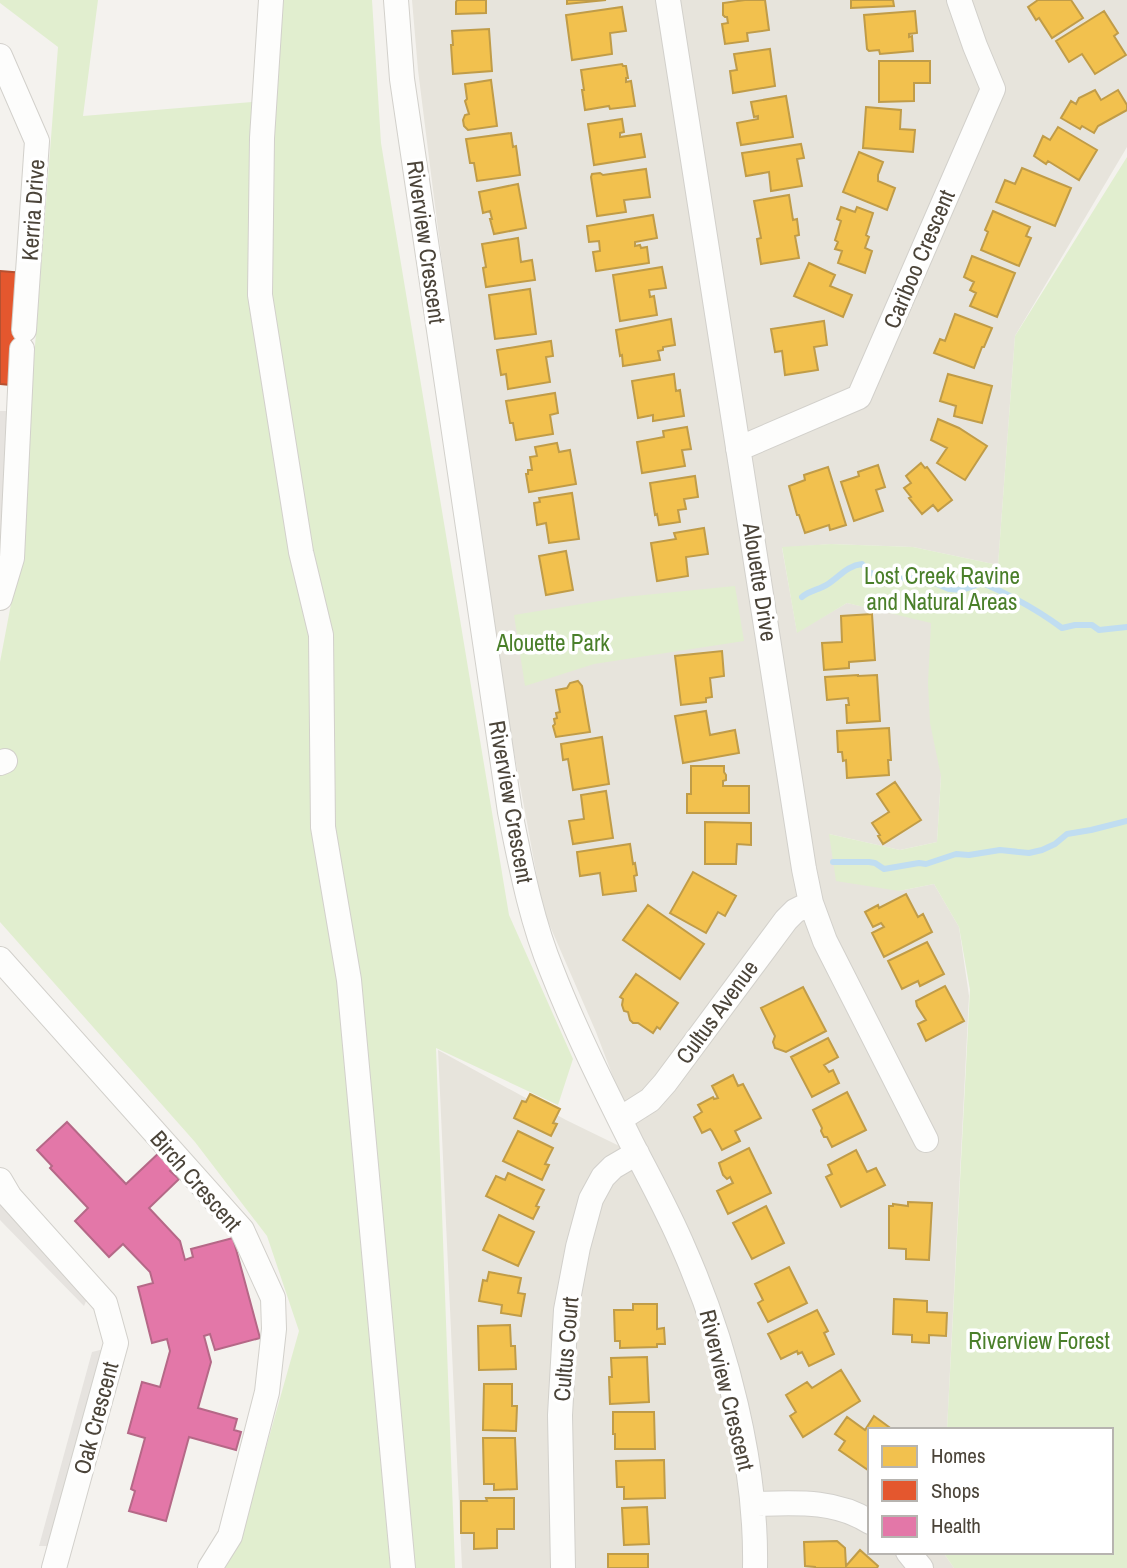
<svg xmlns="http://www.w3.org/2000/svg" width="1127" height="1568" viewBox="0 0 1127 1568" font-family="'Archivo Narrow',sans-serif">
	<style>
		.residential { fill: #e7e4dc }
		.green { fill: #e1eecf }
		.parking { fill: #e6e3df }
		.homes { fill: #f2c14e; stroke: #c09c48; stroke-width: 2 }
		.shops { fill: #e4572e; stroke: #b65131; stroke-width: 2 }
		.health { fill: #e377a8; stroke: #b56887; stroke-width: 2 }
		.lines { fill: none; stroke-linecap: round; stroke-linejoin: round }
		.stream { stroke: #c0ddf1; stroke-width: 6 }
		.minor-casing { stroke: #d2d0cb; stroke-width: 26 }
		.minor { stroke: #fdfdfc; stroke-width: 24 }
		.labels { text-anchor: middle; stroke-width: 7; stroke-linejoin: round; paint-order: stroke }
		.street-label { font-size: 23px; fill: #4b4439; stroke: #fff }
		.park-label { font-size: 23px; fill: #4a7f2a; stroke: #fff }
	</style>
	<rect width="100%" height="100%" fill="#f4f2ee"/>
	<path class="residential" d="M412,0h715v147l-112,189 -17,229 -85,-18 -82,-3 -49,4 15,84 50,-29 103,23 -13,216 -37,8 -71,-16 70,57 35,-7 25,43 10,69 -22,434h-77v122h73l11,16h-492l-24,-518 128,70 78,38 -48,-126 -53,-122 -62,-338 -63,-502z"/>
	<path class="green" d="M0,0h98l-15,116 169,-14 7,-102h113l9,143 128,772 64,144 -15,46 -122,-57 19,520h-236l28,-53 52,-184 -32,-95 -72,-94 -195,-220v-260l18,-95 40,-520 -58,-44z
		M1127,157v1411h-173l-11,-16h168v-122h-164l23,-440 -11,-63 -25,-43 -35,7 -63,-10 -7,-47 71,16 37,-8 4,-66 -11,-53 -2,-40 3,-60 -84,-20 -50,30 -15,-86 49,-3 82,3 85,18 17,-229z
		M735,586l9,55 -150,23 -69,22 -11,-71 110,-18z"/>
	<path class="parking" d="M0,411h7v134h-7z
		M0,1197l89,97 -5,12 -84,-86z
		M104,1349l-52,197h-13l53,-194z"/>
	<path class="homes" d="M457,0h29v13l-30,1v-12z
		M567,0h39l-39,4z
		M745,0h20l4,30 -22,3 1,8 -23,3 -3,-20 6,-1 -1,-6h-2l-2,-2v-12z
		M851,0h42l1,6 -43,2z
		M1038,0h33l12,18 -31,20 -13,-20 -3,2 -8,-13z
		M622,7l4,24 -16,2 2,21 -40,6 -6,-45z
		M915,11l2,22 -8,1v3l3,-1 1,15 -33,3 -1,-4 -10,1 -2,-2 -3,-34z
		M1104,11l14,22 -4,3 12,19 -31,19 -13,-20 -13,8 -13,-21z
		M489,29l3,42 -39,3 -2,-29h2l-1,-14z
		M770,49l5,37 -42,7 -3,-22 7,-1 -3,-16z
		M879,61h51v22h-16v18l-35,1z
		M622,64l1,2h3l2,12h-2v4l5,-1 4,25 -25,3 -1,-3 -24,4 -3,-20h2l-3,-20z
		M491,80l6,46 -29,4 -4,-4 -1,-6 2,-5 4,-1 -4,-13 2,-2 -2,-15z
		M1095,90l6,10 17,-10 9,15v5l-29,16 -4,7 -12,-7 -2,3 -19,-11 10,-17 5,3 3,-6z
		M786,96l7,41 -52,8 -4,-22 21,-4v-3l-4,1 -3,-15z
		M866,107l35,3 -1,19 15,1 -2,22 -50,-4z
		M622,119l2,13 -4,1v4l21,-3 4,23 -51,8 -6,-41z
		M1058,127l39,23 -18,30 -31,-19 -2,3 -12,-8 9,-20 7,4z
		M511,133l2,14 3,-1 4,29 -43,6 -3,-18h-4l-4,-24z
		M801,144l3,14 -7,1 5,27 -31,5 -2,-19 -23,4 -4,-23z
		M859,152l24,10 -5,13v6l17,7 -8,22 -44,-18z
		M1022,168l49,20 -16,38 -59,-24 9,-22 10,4z
		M646,169l4,28 -26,3 2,12 -29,4 -6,-39 1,-3 8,-1 3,2z
		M518,184l8,44 -32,6 -4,-15h2l-2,-8 -7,2 -4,-21z
		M789,195l4,25 4,-1 2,16 -4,1 4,22 -38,6 -4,-25 4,-1 -7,-37z
		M841,207l14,5 2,-5 16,6 -7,22 3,2 -4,11 7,3 -7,22 -27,-10 4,-12 -7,-2 3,-7 -3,-2 6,-19 -4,-2z
		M993,211l37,16 -4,9 5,2 -12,28 -38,-16 7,-18 -3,-2z
		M653,215l4,23 -22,4v4l5,-1 1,3 6,-1 2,16 -53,8 -3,-19 7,-1 -1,-10 -10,1 -2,-16z
		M518,238l3,24 11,-2 3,20 -49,7 -3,-19 3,-1 -4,-23z
		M972,256l43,17 -18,44 -27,-11 6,-13 -6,-3 4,-8 -10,-5z
		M809,263l26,12 -5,11 22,9 -9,22 -49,-21z
		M662,267l4,21 -17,2 1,7 4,-1 3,19 -37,6 -7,-46z
		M530,289l6,45 -41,5 -6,-44z
		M955,314l37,14 -8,19h-2l-8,21 -40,-15 6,-14 5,2z
		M671,319l4,26 -12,2v3l-5,1 2,9 -37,6 -1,-11 -2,1 -4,-26z
		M824,321l3,24 -13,2 4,23 -33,5 -3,-24 -7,1 -4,-23z
		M551,341l2,15 -7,1 4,25 -42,7 -2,-15 -5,1 -4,-25z
		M674,374l2,17 4,-1 4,26 -31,5v-6l-15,3 -6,-37z
		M948,374l44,12 -10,37 -28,-7 2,-10 -16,-5z
		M555,393l3,20 -8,2 3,19 -37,6 -3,-17h-3l-4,-22z
		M938,419l21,9 28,18 -22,34 -28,-17 10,-15 -16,-8z
		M687,427l4,22 -9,1 3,16 -43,7 -5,-31 27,-5 -1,-6z
		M557,443l2,9 11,-2 6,34 -47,8 -3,-18h2v-4h4l-2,-13 7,-1 -2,-9z
		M921,463l4,5 2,-1 25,33 -14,11 -5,-6 -11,9 -13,-16 2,-1 -7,-9 7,-5 -5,-7z
		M878,465l7,22 -9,3 7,21 -29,10 -13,-39 18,-6 -1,-4z
		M828,467l18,58 -16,5 -1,-5 -24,8 -6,-18h-2l-8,-29 16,-6 -1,-5z
		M695,476l3,21 -14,2 2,10 -8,1 2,12 -21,3 -2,-11 -2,1 -5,-32z
		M572,493l7,46 -30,4 -3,-20 -9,2 -3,-22 6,-1 -1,-4z
		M704,528l4,26 -22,3 2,19 -31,5 -6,-38 25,-4 -2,-6z
		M566,551l7,39 -27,5 -7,-39z
		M872,614l3,46 -26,2v6l-25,2 -2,-27 20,-1 -1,-26z
		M722,651l2,25 -14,2 2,19 -6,1v4l-25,3 -6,-49z
		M858,675v1l19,-1 3,46 -33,2 -1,-18h3l-1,-7 -21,2 -2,-23z
		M578,681l4,5 8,46 -34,5 -3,-11 2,-2 -1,-5 3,-1 -1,-5 4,-1 -4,-22 11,-2 3,-5z
		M706,711l4,24 25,-5 4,23 -56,10 -8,-47z
		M889,728l2,32h-3l1,15 -42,3 -1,-18 -3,1 -1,-9h-4l-1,-21z
		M602,737l7,47 -36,6 -5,-31 -5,1 -2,-16z
		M691,766h33v6l2,3v5l-3,1v5h26v27h-62v-19h4z
		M895,782l26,38 -38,24 -5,-8 2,-1 -8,-12 17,-11 -12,-18z
		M606,791l7,47 -40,6 -4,-23 15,-2 -3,-24z
		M705,822l46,1v22l-14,-1 -1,20h-31z
		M630,844l3,20 2,-1 2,12 -3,1 2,15 -33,4 -3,-22 -20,3 -3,-24z
		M693,872l43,24 -11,20 -7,-4 -12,21 -36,-20z
		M906,894l12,23 5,-3 9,18 -48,25 -12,-24 12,-6 -3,-4 -8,4 -8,-15 13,-7 1,3z
		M648,905l56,39 -24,35 -57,-39z
		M927,942l17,32 -24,12 -2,-5 -16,8 -14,-28z
		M636,974l42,29 -18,26 -3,-2 -4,6 -15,-10h-5l-3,-3 -2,-8 -4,-1 -2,-6 1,-6 -3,-2z
		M945,986l19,35 -38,20 -8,-17 8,-4 -9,-14 -1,-5z
		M803,987l23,44 -40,21 -11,-4 -2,-6 2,-6 -14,-28z
		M828,1038l10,19 -14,8 5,7 4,-2 6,13 -27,14 -21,-40z
		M733,1075l5,11 5,-2 18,34 -26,13 5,10 -18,9 -10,-19 -2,-2 -8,4 -8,-16 8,-5 -4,-7 15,-8 1,2 4,-1 -6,-12z
		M847,1092l19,38 -34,17 -5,-10h-3l-3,-6 1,-3 -9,-18z
		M530,1094l30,15 -7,14 4,1 -6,12 -37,-18 8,-17 4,1z
		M518,1131l35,17 -8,16 4,1 -7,15 -39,-19z
		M749,1148l22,45 -43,21 -11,-23 16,-8 -3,-6 -3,2 -4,-4 -4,-12z
		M856,1150l11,22 9,-4 9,17 -44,22 -15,-30 6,-3 -4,-9z
		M508,1173l36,17 -8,16 3,1 -6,12 -47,-23 10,-20 9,4z
		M908,1202l24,1 -3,57 -23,-1v-10l-17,-1v-42h4v-2l15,2z
		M766,1206l18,37 -32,16 -19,-36z
		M499,1215l35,17 -16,34 -35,-16z
		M789,1267l18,36 -39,19 -10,-19 5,-3 -8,-16z
		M489,1272l32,6 -3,15 7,1 -4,22 -20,-3 1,-8 -23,-4 4,-21 4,1z
		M894,1299l33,2v11l20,1 -1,23 -17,-1v8l-17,-1v-7l-19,-1z
		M633,1304h24v25l7,-1 1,16h-8v3l-37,1v-7h-5l-1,-31h19z
		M817,1310l11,21 -4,2 10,21 -25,12 -7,-14 -4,2 -1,-3 -16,8 -13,-25z
		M510,1325l1,21h4l1,23 -37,1 -1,-44z
		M647,1357l2,45 -39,2 -1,-27h3l-1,-19z
		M841,1370l19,31 -57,36 -13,-21 6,-4 -10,-17 21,-13 5,6z
		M484,1384h28v22h5l-1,25 -33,-1z
		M613,1412h41l1,37h-40v-15h-2z
		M874,1416l19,14h-23v37l-2,3 -29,-20 6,-9 -10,-7 12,-17 18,13z
		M483,1438h32l2,51 -23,1v-6h-10z
		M664,1460l1,38 -41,1v-12h-7l-1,-26z
		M486,1498h28v31h-17v19l-23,1v-16h-13v-32h26z
		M647,1507l2,37 -25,1 -2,-37z
		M837,1541l8,7 1,18 14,-16 18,16 -1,2h-62v-1l-10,-1 -1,-24z
		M608,1554h40v14h-40z"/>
	<path class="shops" d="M0,271l24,2 -14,112 -10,-1z"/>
	<path class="health" d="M67,1122l59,62 36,-34 14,15 -6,6 9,8 -30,29 31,33 5,19 8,-3 -2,-8 42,-11 27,100 -45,12 -5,-16 -6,2 7,26 -13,46 39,11 -3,11 7,2 -5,18 -47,-13 -23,84 -37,-10 6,-20 -4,-2 14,-51 -17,-5 14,-51 18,5 10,-36 -3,-12 -15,4 -14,-56 15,-4 -3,-11 -27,-28 -14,13 -34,-36 13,-13 -38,-40 2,-2 -15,-16z"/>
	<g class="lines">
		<path class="stream" d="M802,597c8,-7 17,-7 26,-13 11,-7 20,-19 34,-20l8,9 31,5 25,1 23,10 13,1 21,-7c27,12 55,27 79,45l13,-3h17l7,5 28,-3
			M833,862h36l6,1 9,6 35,-6 7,1 30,-10 13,1 31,-5 29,3 13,-3 13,-6 12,-10 24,-4 36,-9"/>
		<defs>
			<path id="minor" d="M271,0l-9,138 -2,157 41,257 20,83 2,192 26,153 54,588
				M396,0l6,79 14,95 94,638c11,54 21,108 42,159 23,59 52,117 80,173 18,35 37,69 52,105 42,95 73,215 71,319
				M668,0l136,869 7,34 14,38 101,199
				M0,56l37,85 -13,189
				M738,449l121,-52 134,-308 -18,-43 -16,-46
				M0,598l12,-40 10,-209
				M0,763l5,-2
				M0,959l242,271 31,68 1,31 -7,63 -37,144 -20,32
				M620,1119l30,-19 15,-17 121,-163 9,-9 16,-8
				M0,1180l10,17 95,106 11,40 -62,225
				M753,1504c40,-1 81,-5 117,18
				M908,1552l13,16
				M563,1568l-3,-153 6,-105 12,-63 13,-48 12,-22 10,-10 24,-14"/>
		</defs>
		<use href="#minor" class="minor-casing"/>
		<use href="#minor" class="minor"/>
	</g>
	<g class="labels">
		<g class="street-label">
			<text transform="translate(33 210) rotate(-86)" y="8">Kerria Drive</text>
			<text transform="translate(426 242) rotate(82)" y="8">Riverview Crescent</text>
			<text transform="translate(919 259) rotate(-67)" y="8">Cariboo Crescent</text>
			<text transform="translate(760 582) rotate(81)" y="8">Alouette Drive</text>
			<text transform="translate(511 802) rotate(80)" y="8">Riverview Crescent</text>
			<text transform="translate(717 1012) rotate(-54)" y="8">Cultus Avenue</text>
			<text transform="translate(196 1181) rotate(49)" y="8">Birch Crescent</text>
			<text transform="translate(566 1349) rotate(-85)" y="8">Cultus Court</text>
			<text transform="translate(727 1390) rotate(76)" y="8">Riverview Crescent</text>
			<text transform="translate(96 1418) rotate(-75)" y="8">Oak Crescent</text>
		</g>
		<g class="park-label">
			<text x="942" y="584">Lost Creek Ravine<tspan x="942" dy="26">and Natural Areas</tspan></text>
			<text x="553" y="651">Alouette Park</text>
			<text x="1039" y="1349">Riverview Forest</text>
		</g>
	</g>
	<rect x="868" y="1428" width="245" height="126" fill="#ffffff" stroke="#b7b4b0" stroke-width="2"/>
	<rect x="882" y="1446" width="35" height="21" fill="#f2c14e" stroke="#b7b4b0" stroke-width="2"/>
	<text x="931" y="1463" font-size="21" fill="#4b4439">Homes</text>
	<rect x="882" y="1480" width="35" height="21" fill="#e4572e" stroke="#b7b4b0" stroke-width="2"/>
	<text x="931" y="1498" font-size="21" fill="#4b4439">Shops</text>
	<rect x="882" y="1516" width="35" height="21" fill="#e377a8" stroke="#b7b4b0" stroke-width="2"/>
	<text x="931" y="1533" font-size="21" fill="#4b4439">Health</text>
</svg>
